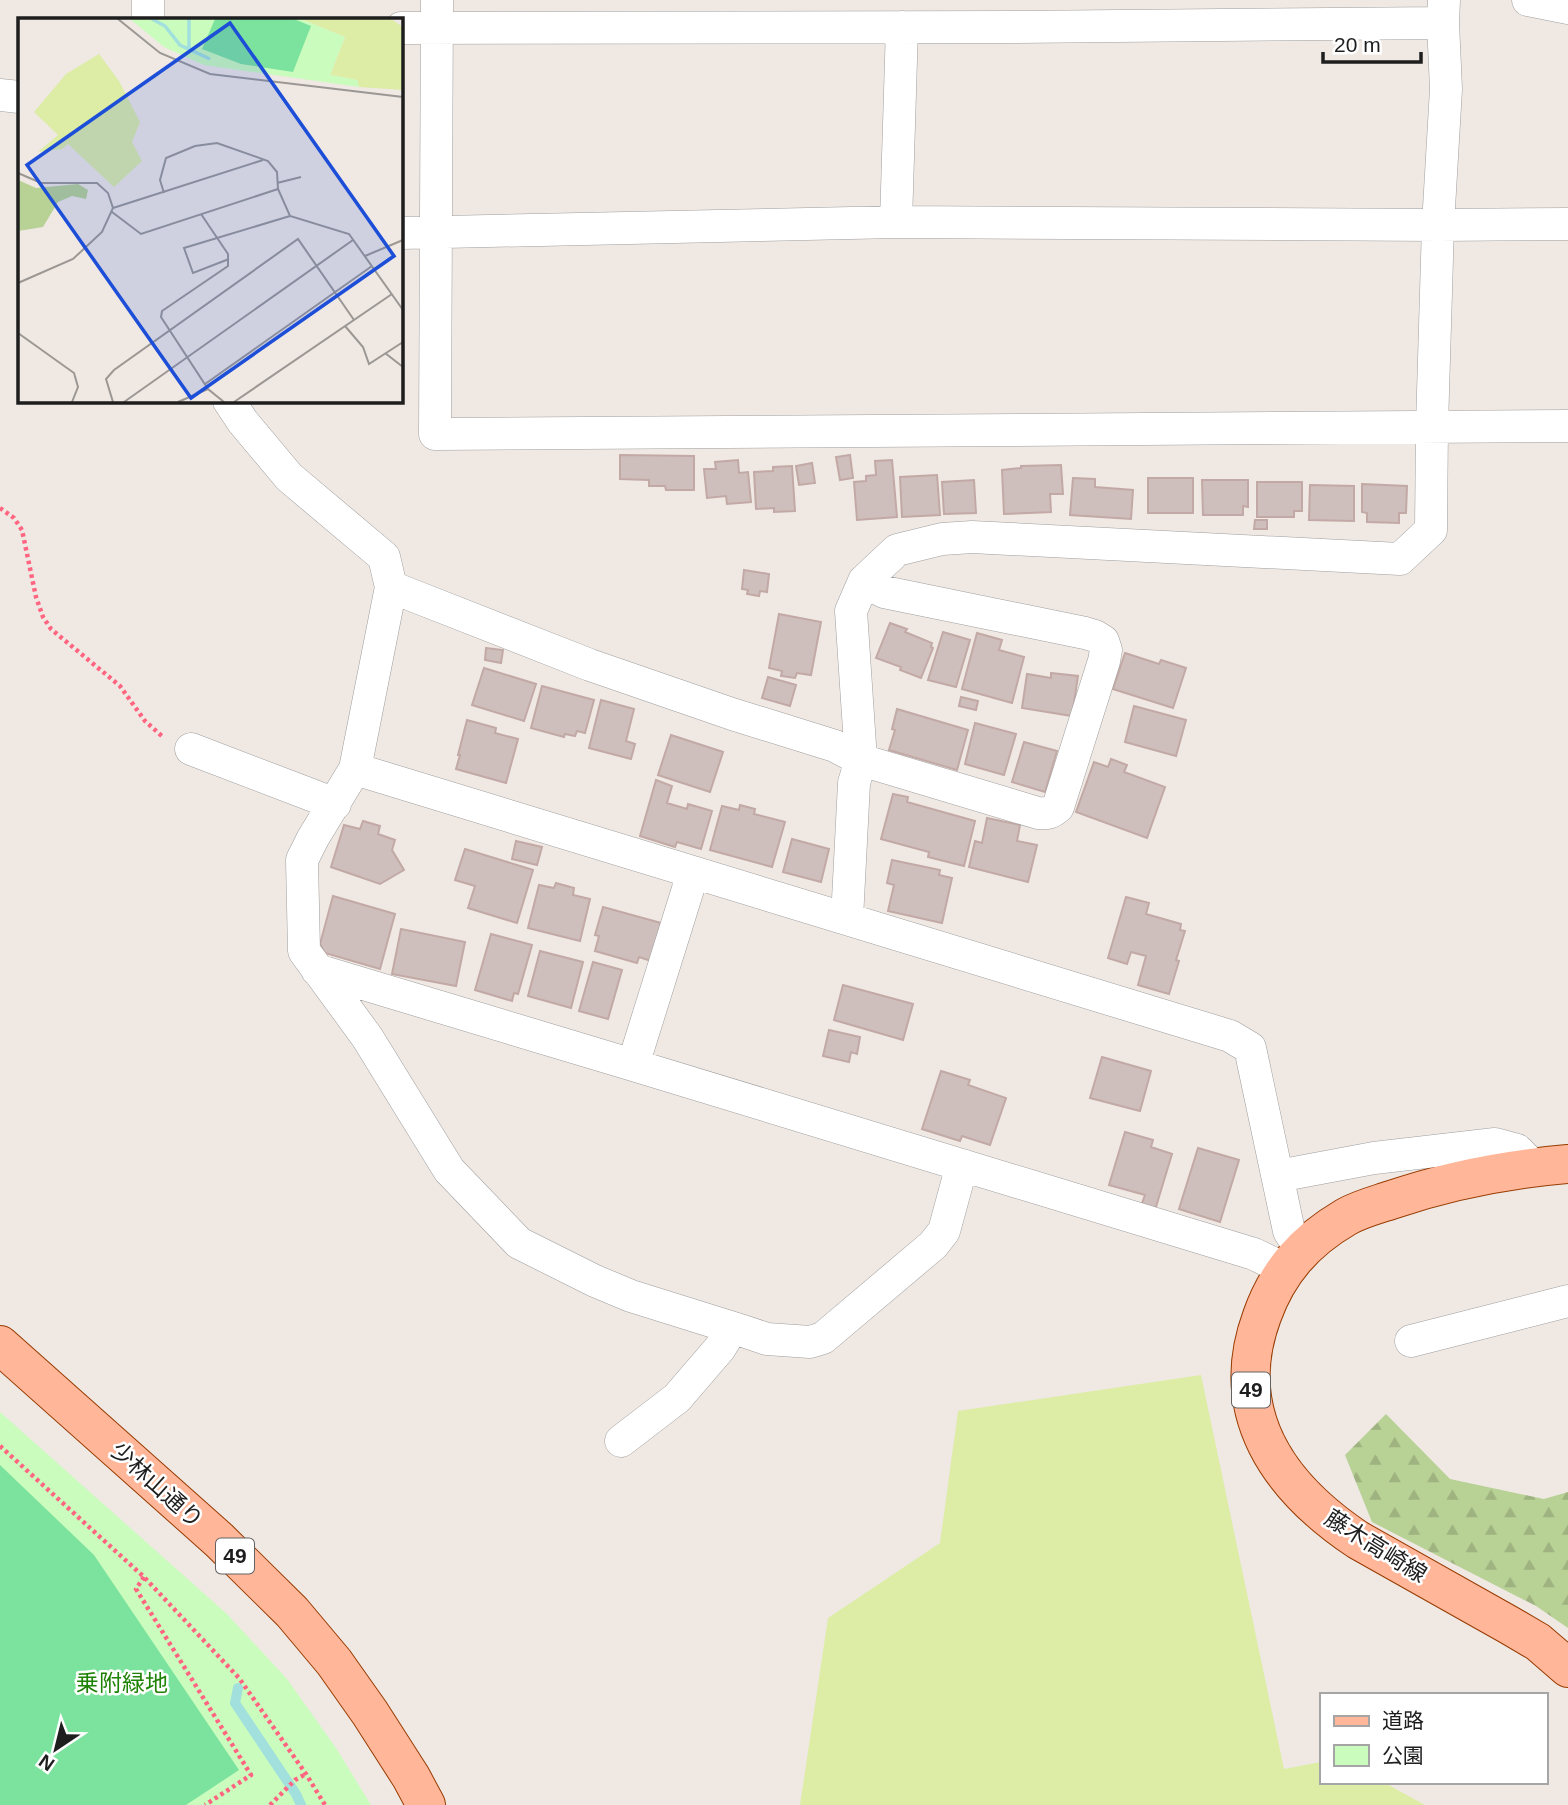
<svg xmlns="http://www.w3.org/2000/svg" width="1568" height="1805" viewBox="0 0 1568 1805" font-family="Arial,'Noto Sans JP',sans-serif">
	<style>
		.grass { fill: #ddeda6 }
		.forest { fill: url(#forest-firs) }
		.park { fill: #cafcbd }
		.pitch { fill: #7ce39e }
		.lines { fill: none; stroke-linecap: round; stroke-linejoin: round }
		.stream { stroke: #a1e0dc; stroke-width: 10 }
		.building { fill: #cfbfbc; stroke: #c2a9a5; stroke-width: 2 }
		.minor-casing { stroke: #9f9f9f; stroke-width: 33 }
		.major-casing { stroke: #983b00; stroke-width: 40 }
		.path { stroke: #ff6580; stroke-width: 4.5; stroke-dasharray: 3.5 3.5; stroke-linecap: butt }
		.minor { stroke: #fff; stroke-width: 32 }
		.major { stroke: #ffb699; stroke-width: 38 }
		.labels { text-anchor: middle; stroke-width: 5; stroke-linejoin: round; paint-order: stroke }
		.shield { fill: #fff; stroke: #626262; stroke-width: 2 }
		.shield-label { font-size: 21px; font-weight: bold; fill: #1e1e1e }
		.street-label { font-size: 23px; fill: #1e1e1e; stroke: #fff }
		.park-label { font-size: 23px; fill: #1e8205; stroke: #fff }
		.inset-river { fill: none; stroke: #a1e0dc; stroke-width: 3.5 }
		.inset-road { fill: none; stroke: #9b9794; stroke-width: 2 }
		.view { fill: #1d4ed8; fill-opacity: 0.15; stroke: #1d4ed8; stroke-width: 3.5 }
		.inset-edge { fill: none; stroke: #1e1e1e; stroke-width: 3.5 }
	</style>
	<defs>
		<pattern id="forest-firs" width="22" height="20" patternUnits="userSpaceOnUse" patternTransform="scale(1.75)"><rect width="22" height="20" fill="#b8d195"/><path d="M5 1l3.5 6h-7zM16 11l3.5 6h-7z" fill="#9eb380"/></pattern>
	</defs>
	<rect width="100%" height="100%" fill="#efe8e3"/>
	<path class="grass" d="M1201,1375l83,394 37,-7v20h62l42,23h-625l28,-187 112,-75 18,-132z"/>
	<path class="forest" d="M1386,1414l64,65 94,20 24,-7v136l-32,-22 -164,-84 -27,-67z"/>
	<path class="park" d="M0,1412l227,202 60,65 49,69 35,57h-371z"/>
	<path class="pitch" d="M0,1465l94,90 145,215 -53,35h-186z"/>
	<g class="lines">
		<path class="stream" d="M238,1688l-3,15 61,91 5,11"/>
	</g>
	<path class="building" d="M620,455l74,1v34h-28l-1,-4h-16v-6l-29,-1z
		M850,455l3,23 -13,2 -4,-23z
		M738,460l1,13 9,-1 3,30 -24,2 -1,-8 -19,2 -3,-29h12l-1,-7z
		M892,460l5,57 -40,3 -3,-38 12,-1v-5l10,-1 -1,-14z
		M812,463l3,20 -16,2 -3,-19z
		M1061,465l2,29h-13l1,18 -47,2 -2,-44 19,-2v-2z
		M792,466l3,45 -21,1v-4l-18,1 -2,-37 19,-1v-4z
		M937,475l3,40 -38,2 -2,-40z
		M1073,478l22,1v8l38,3 -2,29 -61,-4z
		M1148,478h45v35h-45z
		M974,480l2,33 -32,1 -2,-32z
		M1202,480h46v27l-5,-1v9h-40z
		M1257,482h45v29h-8v6h-37z
		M1362,484l45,2 -1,27h-7v10l-32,-1v-9l-5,-1z
		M1310,485l44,1v35l-45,-1z
		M1255,520h12v9h-13z
		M744,570l25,4 -2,18 -7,-1 -1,5 -12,-2 1,-4 -6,-1z
		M779,614l42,8 -10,53 -14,-2 -2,5 -14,-2 1,-5 -13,-3z
		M890,623l17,6 -2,3 27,11 -1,4 2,1 -12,30 -21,-8 1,-3 -25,-9z
		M943,632l27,8 -14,47 -28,-7z
		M977,633l25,7 -3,10 25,7 -12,46 -50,-14z
		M486,648l17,2 -2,13 -16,-3z
		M1125,653l34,11 2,-4 25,8 -13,40 -60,-19z
		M484,668l52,16 -12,37 -52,-16z
		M1051,673l27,3 -6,40 -50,-8 5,-34 24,4z
		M768,677l28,8 -6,21 -28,-8z
		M542,686l52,14 -9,33 -8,-2 -2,5 -10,-2 -1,3 -33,-9z
		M961,697l17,4 -2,9 -17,-4z
		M601,700l33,9 -8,32 9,3 -4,15 -42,-11z
		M1134,706l52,14 -10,36 -51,-14z
		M897,709l71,21 -11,40 -68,-20 6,-20 -3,-1z
		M467,720l29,8 -1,5 23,6 -12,44 -50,-14 4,-14h-2z
		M975,723l41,11 -12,41 -39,-11z
		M671,735l52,17 -13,40 -52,-17z
		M1024,742l33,9 -12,41 -33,-10z
		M1111,759l16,6 -3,7 41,15 -18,51 -71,-26 18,-50 14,5z
		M656,780l16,6 -5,17 20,6 1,-5 24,7 -11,38 -24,-7 -2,5 -35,-11z
		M893,794l15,3 -1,5 68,19 -11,45 -36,-9 1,-5 -48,-13z
		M740,805l15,4 -1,5 31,8 -13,45 -62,-17 12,-44 17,4z
		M987,818l33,7 -3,16 20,4 -9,37 -59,-15 6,-26 7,2z
		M363,821l17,5 -2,8 17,6 -3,10 12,20 -24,14 -49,-17 13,-42 16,4z
		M792,839l37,10 -8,33 -38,-10z
		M516,841l26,6 -5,18 -25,-6z
		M465,849l68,21 -16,53 -49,-15 7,-22 -20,-6z
		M892,860l48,10 -1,5 13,3 -10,45 -54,-12 6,-26 -7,-2z
		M556,883l18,5 -1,7 17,4 -10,42 -52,-13 11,-43 15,3z
		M333,896l62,18 -15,55 -55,-16 -5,-9z
		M1126,897l23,6 -3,11 35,10 -1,6 5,1 -9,29 3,1 -10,33 -31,-9 8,-29 -15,-4 -4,12 -19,-6z
		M603,907l58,16 -10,38 -12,-4 -2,6 -42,-12 4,-15 -4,-1z
		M401,929l64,13 -9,44 -64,-12z
		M491,934l41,11 -14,49 -4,-1 -2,8 -37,-11z
		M540,951l43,11 -12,46 -43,-12z
		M593,962l29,8 -14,49 -29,-8z
		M843,985l70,19 -10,36 -69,-20z
		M829,1030l31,7 -3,17 -6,-2 -2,10 -26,-6z
		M1102,1057l49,14 -11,40 -50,-13z
		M941,1071l29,9 -2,5 38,13 -16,47 -28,-9 -2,5 -38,-12z
		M1125,1132l28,8 -2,7 21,7 -17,56 -14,-4 4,-11 -36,-10z
		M1198,1148l41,12 -19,62 -41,-13z"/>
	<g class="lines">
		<defs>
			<path id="minor" d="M148,0v19
				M437,0l-2,434 1133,-8
				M1528,0l40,8
				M401,28l612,-1 430,-4
				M0,95l19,2
				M896,222l6,-195
				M401,233l495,-11 542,3 130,-1
				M229,401l14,21 46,55 95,80 7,30 -36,182 -42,69 -11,22 2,91 63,86 82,133 70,73 76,38 36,15 112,35 24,8 43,3 13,-4 110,-93 11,-14 18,-66
				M391,587l199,78 142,49 103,32 26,14 177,53c9,1 13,0 20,-6l46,-146 2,-11 -3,-9 -8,-5 -10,-3 -201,-41 -20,-11
				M191,749l144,55
				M355,769l875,267 20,12 39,183 12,19
				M847,919l7,-136 7,-23 -10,-149 13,-30 33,-31 45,-11 30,-2 428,22 31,-29 1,-104 6,-201 8,-136 -3,-66 1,-23
				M317,970l316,95 621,189 31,15
				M633,1065l60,-192
				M1278,1176l96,-18 121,-14 22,6 17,17
				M1411,1341l157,-40
				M621,1441l56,-43 43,-50 12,-20"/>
			<path id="major" d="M1568,1164c-60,5 -121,17 -177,36 -15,5 -31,9 -45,17 -41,24 -68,54 -84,99 -36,97 17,171 96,224l151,85 29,17 30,26
				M0,1345l219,195 73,72 42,50 36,51 41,64 15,28"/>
		</defs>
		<use href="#minor" class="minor-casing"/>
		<use href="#major" class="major-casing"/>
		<path class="path" d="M0,508l14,10 8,12 14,67 7,20 8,12 69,57 25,35 18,16
			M0,1446l144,131 95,101 67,96 19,31
			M144,1577l-8,12 115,186 -46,30
			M270,1805l25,-25 11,-6"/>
		<use href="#minor" class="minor"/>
		<use href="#major" class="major"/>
	</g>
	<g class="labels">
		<g class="shield">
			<rect x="1232" y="1372.5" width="38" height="35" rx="5"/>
			<rect x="216" y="1538.5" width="38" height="35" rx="5"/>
		</g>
		<g class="shield-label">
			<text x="1251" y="1397">49</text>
			<text x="235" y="1563">49</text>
		</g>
		<g class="street-label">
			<text transform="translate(157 1485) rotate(42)" y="8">少林山通り</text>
			<text transform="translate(1376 1546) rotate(32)" y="8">藤木高崎線</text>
		</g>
		<g class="park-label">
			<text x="122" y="1691">乗附緑地</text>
		</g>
	</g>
	<g transform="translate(18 18)">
		<rect width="385" height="385" fill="#efe8e3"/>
		<path d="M283,1h90l12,8v63l-44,-3 -2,-7 -27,-5 15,-38zM81,36l20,27 21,41 -8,20 10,19 -28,26 -46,-43 -6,5 -24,3 20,-17 -24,-23 32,-38z" fill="#ddeda6"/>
		<path d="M0,162l18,8 42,-4 10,6 -2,9 -14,-3 -14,6 -15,25 -25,4z" fill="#b8d195"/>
		<path d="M112,1h171l44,18 -15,38 27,5 2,7 -155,-22 -40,-18z" fill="#cafcbd"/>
		<path d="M197,1h79l17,7 -18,46 -52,-8 -39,-15z" fill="#7ce39e"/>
		<path class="inset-river" d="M134,1l13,7 15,19 30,14M171,30v-29"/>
		<path class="inset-road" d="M100,1l42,34 50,21 193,23M0,155l23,10h56l11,10 5,15 -11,24 -29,27 -55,24M259,165l24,-6M146,175l-4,-13 6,-22 29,-12 22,-3 51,18 9,11 1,17 12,27 59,18 54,76M95,190l150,-48M94,194l29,22 137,-45M183,196l27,40v12l-66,45 -1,6 47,72 16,13M347,238l38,-16M211,241l-36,14 -9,-25 106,-32M327,308l18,21 6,17 34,-22M0,315l56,40 4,14 -6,15M367,335l18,14M187,366l167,-118M95,384l-7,-23 8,-9 184,-131 56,81M106,384l229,-162M160,384l30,-13M216,384l158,-108"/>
		<path class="view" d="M212,5l164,233 -203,142 -164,-233z"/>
		<rect width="385" height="385" class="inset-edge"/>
	</g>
	<rect x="1320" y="1693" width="228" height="91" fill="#ffffff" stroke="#a5a5a5" stroke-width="2"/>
	<rect x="1334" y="1716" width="35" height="10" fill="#ffb699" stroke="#a5a5a5" stroke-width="2"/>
	<text x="1382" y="1728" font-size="21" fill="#1e1e1e">道路</text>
	<rect x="1334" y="1745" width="35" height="21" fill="#cafcbd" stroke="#a5a5a5" stroke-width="2"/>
	<text x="1382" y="1763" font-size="21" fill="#1e1e1e">公園</text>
	<g transform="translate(56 1749) rotate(215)" stroke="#ffffff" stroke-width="5" paint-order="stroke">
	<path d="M0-5L12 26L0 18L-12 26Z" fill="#1e1e1e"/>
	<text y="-10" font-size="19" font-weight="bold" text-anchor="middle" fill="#1e1e1e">N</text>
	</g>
	<path d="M1323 52v10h98v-10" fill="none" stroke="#1e1e1e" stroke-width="3.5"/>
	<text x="1334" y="52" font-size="21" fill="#1e1e1e" stroke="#ffffff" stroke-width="5" paint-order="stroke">20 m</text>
</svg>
